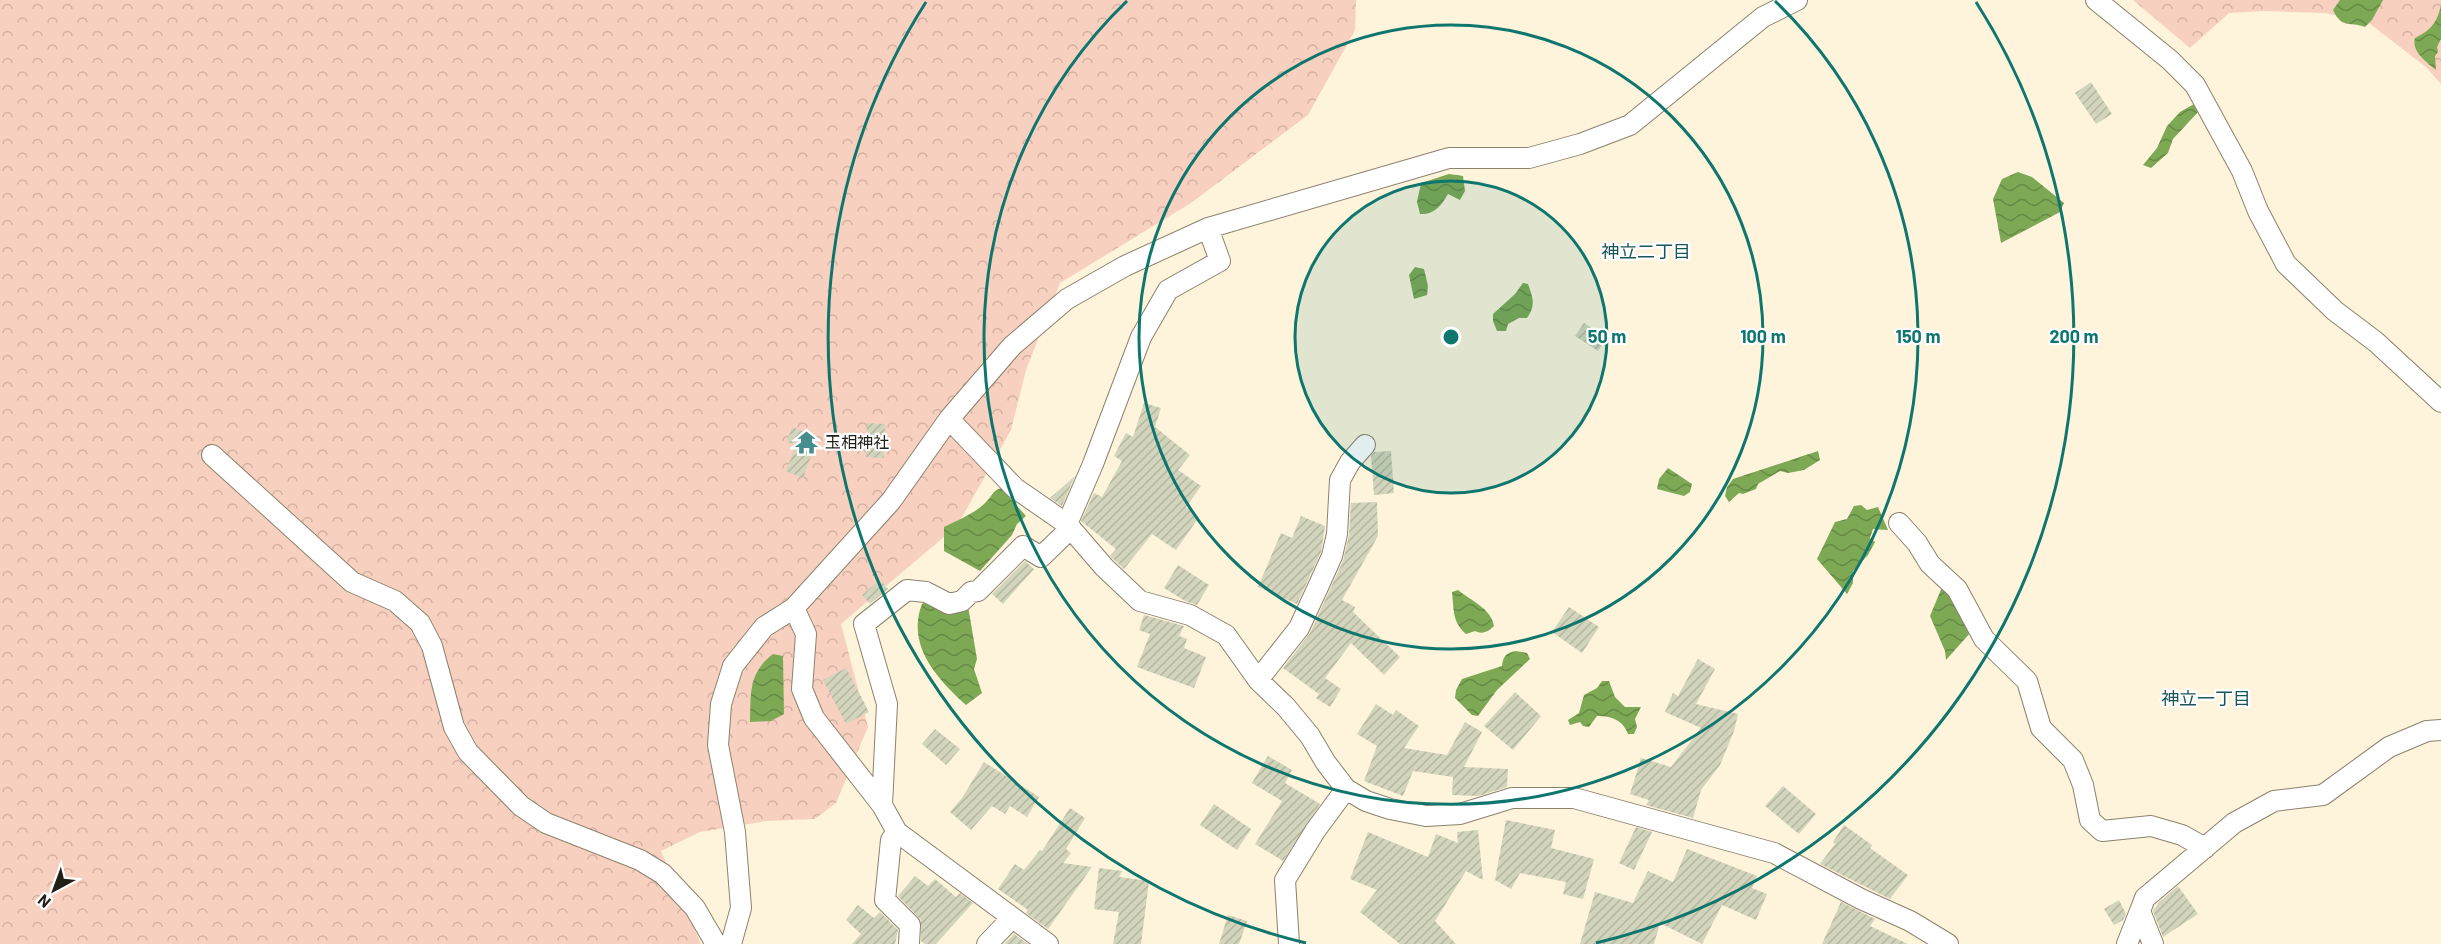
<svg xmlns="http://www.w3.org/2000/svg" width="2441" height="944" viewBox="0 0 2441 944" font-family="Barlow,'Noto Sans JP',sans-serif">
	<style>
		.forest { fill: url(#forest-crowns) }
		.water { fill: url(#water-waves) }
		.building { fill: url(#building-hatch) }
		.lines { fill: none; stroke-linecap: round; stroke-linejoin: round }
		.street-casing { stroke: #8c826d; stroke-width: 22 }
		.street { stroke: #fff; stroke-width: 20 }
		.ring { fill: none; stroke: #0f766e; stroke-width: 3 }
		.labels { text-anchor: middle; stroke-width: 4.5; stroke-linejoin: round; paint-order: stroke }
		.poi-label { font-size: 16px; fill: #221f16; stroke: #fff; text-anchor: start }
		.neighbourhood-label { font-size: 18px; fill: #1a5657; stroke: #fff }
		.centre { fill: #0f766e; stroke: #fff; stroke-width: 3 }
		.ring-label { font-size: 18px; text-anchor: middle; font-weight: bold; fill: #0f766e; stroke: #fff; stroke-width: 4.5; stroke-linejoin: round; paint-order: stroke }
	</style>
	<defs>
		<pattern id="forest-crowns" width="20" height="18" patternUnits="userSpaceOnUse" patternTransform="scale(1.5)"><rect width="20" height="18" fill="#f8d0bf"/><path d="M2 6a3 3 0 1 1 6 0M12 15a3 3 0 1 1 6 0" fill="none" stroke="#d4b2a3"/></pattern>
		<pattern id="water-waves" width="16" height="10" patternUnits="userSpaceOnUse" patternTransform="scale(1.5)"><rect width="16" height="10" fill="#7da955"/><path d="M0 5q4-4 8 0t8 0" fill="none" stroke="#668945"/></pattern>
		<pattern id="building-hatch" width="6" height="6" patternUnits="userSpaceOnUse" patternTransform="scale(1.5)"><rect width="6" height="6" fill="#d3d4bc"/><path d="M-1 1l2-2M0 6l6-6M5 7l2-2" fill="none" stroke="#b5b6a1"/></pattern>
	</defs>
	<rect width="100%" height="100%" fill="#fef4dc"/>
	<path class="forest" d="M0,0h1356l-1,30 -47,85 -117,88 -131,80 -34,87 -15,60 -54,96 -116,98 27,103 -32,76 -21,16 -48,2 -67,11 -39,19 40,93h-701z
		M2133,0h308v84l-15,-17 -57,-44 -44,-10 -61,-2 -35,2 -39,35z"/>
	<path class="water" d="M2340,0h43l-11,20 -7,7c-17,-6 -23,2 -32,-17z
		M2441,5v34l-4,8 1,5 -3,4 1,14c-10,-8 -25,-19 -21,-32 16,-8 22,-15 26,-33z
		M2194,104l3,2 2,5 -26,28 -5,14 -17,15 -8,-3 14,-17 10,-22 13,-14z
		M2018,172l14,5 32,26 -4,9 -59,31 -8,-44 9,-20z
		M1449,174l14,2 2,15 -5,9 -12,-6c-6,11 -14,21 -28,20l-3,-12 4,-19z
		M1415,267l9,2 4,17 -1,9 -13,4 -5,-24z
		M1523,283l5,1c5,14 8,21 -1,34h-8l-11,6 -2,7h-9l-4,-10v-7l22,-20z
		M1818,451l2,9 -16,10 -16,3 -8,-2 -22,13 -2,5 -13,5 -4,-1 -10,9 -4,-6 2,-9 6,-8z
		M1668,468l24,16 -2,8 -6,4 -27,-7 2,-10z
		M1001,488l25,28 -9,8 -5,11 -32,36 -36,-20v-24c14,-7 32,-14 43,-26 6,-6 5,-10 14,-13z
		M1861,505l6,5 11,-3 10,23 -15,-1 -3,9 5,4 -7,13 -15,16v12l-6,11 -30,-35 18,-37 12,-3 7,-13z
		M1946,585l25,47 -25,28 -1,-9 -15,-35 12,-29z
		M1458,590c13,11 33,18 36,36 -5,5 -11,9 -19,5l-9,3c-14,-12 -12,-25 -14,-42z
		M930,600l38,6 9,53 -3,10 8,24 -16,12c-29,-26 -60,-60 -44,-101z
		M1516,651l11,2 3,6 -33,31 -19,26 -6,-1 -17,-17 1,-8 6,-11 40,-13c1,-10 4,-13 14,-15z
		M773,654l10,2 1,58 -13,7 -21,1c1,-28 -2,-49 23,-68z
		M1602,681h7l6,16 10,10h16l-6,12 2,8 -3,7h-6c-5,-14 -17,-18 -31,-18l-8,11 -6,-1 -3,-4 -10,3 -2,-5 11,-7 5,-18 13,-7z"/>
	<path class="building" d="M2091,82l21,32 -16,10 -21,-31z
		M1584,323l23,15 -9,13 -23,-15z
		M1144,403l17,5 -6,19 35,28 -12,15 23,16 -15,21 13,10 -23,33 -24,-16 -28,35 -14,-13 6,-7 -35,-28 13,-28 8,4 20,-36 -8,-5 12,-23 7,4z
		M867,423l18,1 -1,34 -18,-1z
		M792,427l26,10 -15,41 -17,-7 10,-26 -9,-3z
		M1391,451l3,42 -20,2 -3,-39 3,-4z
		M1075,476l-13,30 -12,-8z
		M1377,502l1,34 -36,64 13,7 -2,5 47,45 -16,18 -33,-32 -26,35 16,11 -11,18 -14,-9 3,-4 -36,-26 27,-35 33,-72 6,-26 2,-32z
		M1301,516l24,10 -4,26 -24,52 -39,-17 23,-54 11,5z
		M1025,561l9,8 -31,35 -11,-10z
		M1178,565l31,20 -12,20 -12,-4 -21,-13z
		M880,580l8,9 -18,15 -8,-9z
		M1569,607l30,20 -17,26 -30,-21z
		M1144,615l40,11 -5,10 8,3 -3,9 22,9 -12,31 -57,-21 13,-33 -11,-4z
		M1698,659l17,10 -19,35 42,10 -4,17 -14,34 -19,25 -8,28 -47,-13 3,-5 -19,-6 11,-36 30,9 30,-39 -36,-16 8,-19 5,3z
		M846,668l23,44 -23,12 -23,-44z
		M1515,692l26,24 -28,34 -29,-24z
		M1376,704l17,11 3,-5 23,16 -15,22 43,7 18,-33 17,10 -18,35 44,2 -1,18 -29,9 -26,-1 1,-18 -40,-6 -10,25 -39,-15 13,-35 -20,-12z
		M935,729l25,20 -14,16 -24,-21z
		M1268,756l24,14 -7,13 35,21 -37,57 -28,-17 27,-43 -30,-18z
		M984,762l55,35 -12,20 -17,-11 -5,8 -13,-8 -21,24 -21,-18 12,-14z
		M1783,786l33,28 -17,20 -34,-28z
		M1214,804l37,25 -14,21 -37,-25z
		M1070,808l15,10 -19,31 5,4 -8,10 29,4 -44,62 -22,-16 2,-3 -30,-21 17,-25 9,6 16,-20 2,1z
		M1506,820l49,10 -4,18 43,11 -11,40 -20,-5 3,-12 -46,-9 -9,16 -16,-9z
		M1844,825l28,20 -2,3 38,27 -18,24 -70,-35 15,-20 -2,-2z
		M1636,827l16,5 -18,38 -15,-7z
		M1478,830l5,50 -17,-9 -31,50 21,23h-56l-40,-32 17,-22 -27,-11 18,-47 60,25 8,-23 22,9 -1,-11z
		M1687,849l70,27 -5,12 15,6 -11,26 -34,-15 -20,39 -42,-21 -6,21h-74l15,-52 38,11 15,-32 25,11z
		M1099,868l23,3 -3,6 30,4 -8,63h-28l6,-32 -25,-3z
		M915,876l13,10 7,-7 21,18 4,-4 13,10 -37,41h-11l-4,-3v-21l-23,-24z
		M2178,886l20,28 -35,23 -10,-26 6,-9z
		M2119,900l7,14 -3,6 -9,5 -10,-16z
		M1841,902l34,17 -5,7 38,18h-86z
		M858,905l16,13 6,-6 18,18 -3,14h-43l9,-10 -15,-14z
		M1228,915l19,6 -8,23h-20z
		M1014,934l14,10h-24z"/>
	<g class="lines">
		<defs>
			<path id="street" d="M2096,0l74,60 25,25 47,86 16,40 28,53 49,47 41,31 65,60
				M949,419l66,69 52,36 37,43 36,34 50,14 36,20 32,45 28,27 24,29 16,27 20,26 20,12 24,8 36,7 34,-2 52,-16h62l200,55 87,46 49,22 38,23
				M212,455l140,127 43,19 25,22 12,23 22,81 14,25 53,54 25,17 94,37 23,14 32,34 21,36
				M1899,523l18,20 13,21 27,25 27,50 43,42 14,47 32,32 10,25 7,35 12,11 49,-5 31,9 23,13
				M1067,524l26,-60 48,-127 27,-47 52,-29 -12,-33
				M794,608l12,26 -4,55 12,29 68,87 15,27 151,112
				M1258,680l41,-52 19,-41 14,-31 5,-22 3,-54 10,-18 15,-17
				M882,805l5,-101 -23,-80 43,-34 19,2 23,12 13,-3 9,-9 7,-1 45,-45 18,11 30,-29
				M897,832l-6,8 -6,60 25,25 -1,19
				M731,944l10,-36 -6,-76 -17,-87 3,-41 12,-38 31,-39 30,-19 97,-107 58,-82 63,-73 55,-47 58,-33 83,-38 241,-70h80l51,-14 50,-19 133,-108 34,-17
				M987,944l25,-26
				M1289,944l-4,-64 30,-49 31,-42
				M2127,944l13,-33
				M2153,944l-13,-33 5,-13 89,-75 40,-22 49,-6 66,-48 38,-16 14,-1"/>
		</defs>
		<use href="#street" class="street-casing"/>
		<use href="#street" class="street"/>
	</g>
	<circle cx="1451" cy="337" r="156" fill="#0f766e" fill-opacity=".12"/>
	<g class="ring">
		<circle cx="1451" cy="337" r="156"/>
		<circle cx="1451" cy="337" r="312"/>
		<path d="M1775 1A467 467 0 1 1 1127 1"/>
		<path d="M1306 943A623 623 0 0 1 926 2M1976 2A623 623 0 0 1 1596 943"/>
	</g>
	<defs>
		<symbol id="temple-bare" viewBox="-9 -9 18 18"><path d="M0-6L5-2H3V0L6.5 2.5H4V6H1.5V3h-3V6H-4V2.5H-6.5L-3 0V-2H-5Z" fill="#458d8f" stroke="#fff" stroke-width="2.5" paint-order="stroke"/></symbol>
	</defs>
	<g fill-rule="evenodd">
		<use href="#temple-bare" x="790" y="426" width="33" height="33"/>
	</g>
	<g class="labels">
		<g class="poi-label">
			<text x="825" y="448">玉相神社</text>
		</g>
		<g class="neighbourhood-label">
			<text x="1646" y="258">神立二丁目</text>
			<text x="2206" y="705">神立一丁目</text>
		</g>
	</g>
	<circle cx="1451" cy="337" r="9" class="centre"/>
	<g class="ring-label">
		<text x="1607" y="343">50 m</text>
		<text x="1763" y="343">100 m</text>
		<text x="1918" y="343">150 m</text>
		<text x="2074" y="343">200 m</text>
	</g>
	<g transform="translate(54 890) rotate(221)" stroke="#ffffff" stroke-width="4.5" paint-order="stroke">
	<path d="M0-4.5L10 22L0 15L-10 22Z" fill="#221f16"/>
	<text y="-9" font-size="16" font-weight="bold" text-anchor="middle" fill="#221f16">N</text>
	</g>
</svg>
